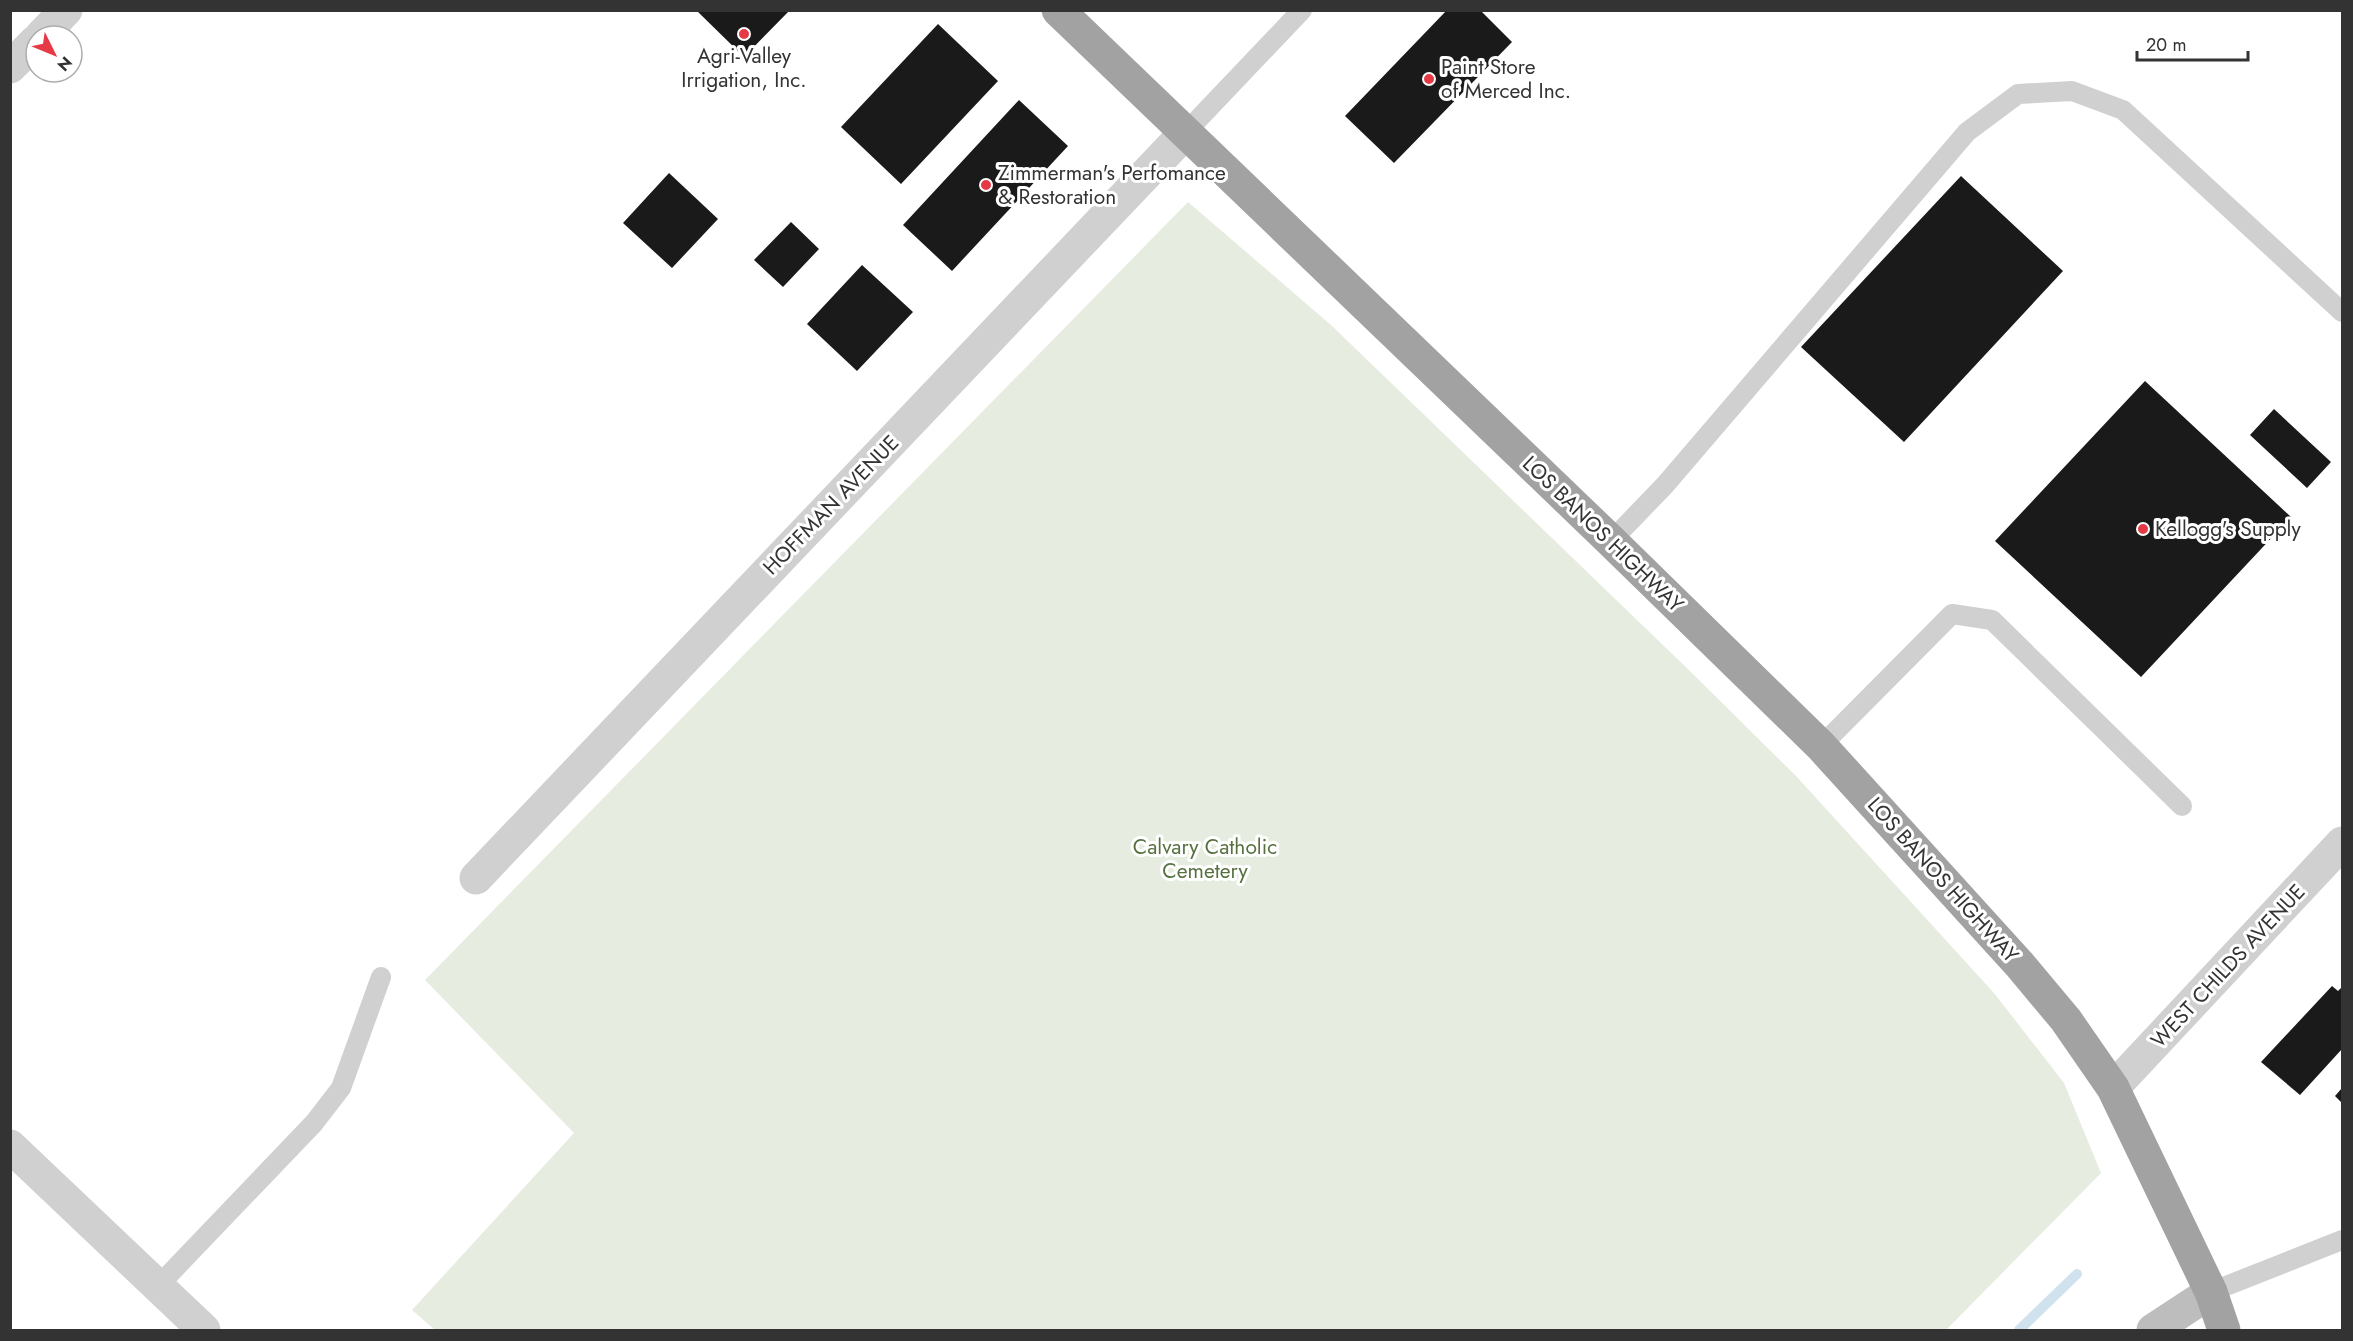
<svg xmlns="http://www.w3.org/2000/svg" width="2353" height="1341" viewBox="0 0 2353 1341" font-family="Jost,sans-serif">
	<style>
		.green { fill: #e6ecdf }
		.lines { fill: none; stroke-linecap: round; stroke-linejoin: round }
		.stream { stroke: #cfe2ee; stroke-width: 10 }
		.building { fill: #1a1a1a }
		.service { stroke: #d0d0d0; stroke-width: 20 }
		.minor { stroke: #d0d0d0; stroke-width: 33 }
		.secondary { stroke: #bdbdbd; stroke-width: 33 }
		.trunk { stroke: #a2a2a2; stroke-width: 33 }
		.poi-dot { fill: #e63946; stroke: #fff; stroke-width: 2 }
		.labels { text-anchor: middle; stroke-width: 6; stroke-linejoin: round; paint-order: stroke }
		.poi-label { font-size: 21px; fill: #333; stroke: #fff; text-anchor: start }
		.street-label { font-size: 21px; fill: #333; stroke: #fff }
		.park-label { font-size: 21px; fill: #56703f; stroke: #fff }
	</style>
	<rect width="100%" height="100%" fill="#fff"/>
	<path class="green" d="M1188,202l143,123 363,350 102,101 198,217 70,90 37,90 -155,157h-1511l-23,-20 162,-177 -149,-153z"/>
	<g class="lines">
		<path class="stream" d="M2019,1330l58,-56"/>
	</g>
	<path class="building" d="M696,10h94l-46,47z
		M1447,10h33l32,32 -118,121 -49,-47z
		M938,24l60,57 -97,103 -60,-57z
		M1019,100l49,46 -116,125 -49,-46z
		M669,173l49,46 -46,49 -49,-45z
		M1961,176l102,95 -159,171 -103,-95z
		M791,222l28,27 -36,38 -29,-27z
		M862,265l51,47 -56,59 -50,-47z
		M2145,381l146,136 -150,160 -146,-136z
		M2274,409l57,53 -24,26 -57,-53z
		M2332,986l6,5 4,-4v62l-42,46 -39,-33z
		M2342,1088v15l-7,-7z"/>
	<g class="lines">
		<path class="service" d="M1186,132l116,-122
			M1611,541l54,-56 302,-353 51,-38 54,-3 51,19 219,202
			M1821,746l131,-132 40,6 190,186
			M158,1286l156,-163 27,-35 40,-111
			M2211,1292l131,-52"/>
		<path class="minor" d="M41,36l25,-26
			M10,67l26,-26
			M476,878l710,-746
			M2113,1088l229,-245
			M10,1146l194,184"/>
		<path class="secondary" d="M2153,1330l58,-38"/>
		<path class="trunk" d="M1058,10l553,531 210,205 199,219 46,55 47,68 98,204 13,38"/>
	</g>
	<g class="poi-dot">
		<circle cx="744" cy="34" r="6"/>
		<circle cx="1429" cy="79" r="6"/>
		<circle cx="986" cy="185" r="6"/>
		<circle cx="2143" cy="529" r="6"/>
	</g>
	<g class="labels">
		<g class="poi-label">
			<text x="744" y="63" text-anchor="middle">Agri-Valley<tspan x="744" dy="24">Irrigation, Inc.</tspan></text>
			<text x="1441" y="74">Paint Store<tspan x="1441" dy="24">of Merced Inc.</tspan></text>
			<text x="998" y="180">Zimmerman's Perfomance<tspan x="998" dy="24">&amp; Restoration</tspan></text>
			<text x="2155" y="536">Kellogg's Supply</text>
		</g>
		<g class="street-label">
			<text transform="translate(831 505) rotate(-46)" y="7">HOFFMAN AVENUE</text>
			<text transform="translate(1603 534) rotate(44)" y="7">LOS BANOS HIGHWAY</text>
			<text transform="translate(1943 880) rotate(48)" y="7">LOS BANOS HIGHWAY</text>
			<text transform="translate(2228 966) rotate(-47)" y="7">WEST CHILDS AVENUE</text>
		</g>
		<g class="park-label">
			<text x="1205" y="854">Calvary Catholic<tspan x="1205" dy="24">Cemetery</tspan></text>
		</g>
	</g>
	<rect width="2353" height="1341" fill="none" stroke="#333333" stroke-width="24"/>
	<g transform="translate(54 54) rotate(133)"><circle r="28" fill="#ffffff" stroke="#adadad" stroke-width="1.5"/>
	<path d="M0-4.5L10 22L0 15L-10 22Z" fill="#e63946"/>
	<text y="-9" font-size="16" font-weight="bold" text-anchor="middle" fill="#333333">N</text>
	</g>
	<path d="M2137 51v9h111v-9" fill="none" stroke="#333333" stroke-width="3"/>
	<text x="2146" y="51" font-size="18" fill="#333333" stroke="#ffffff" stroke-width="4.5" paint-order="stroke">20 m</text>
</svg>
